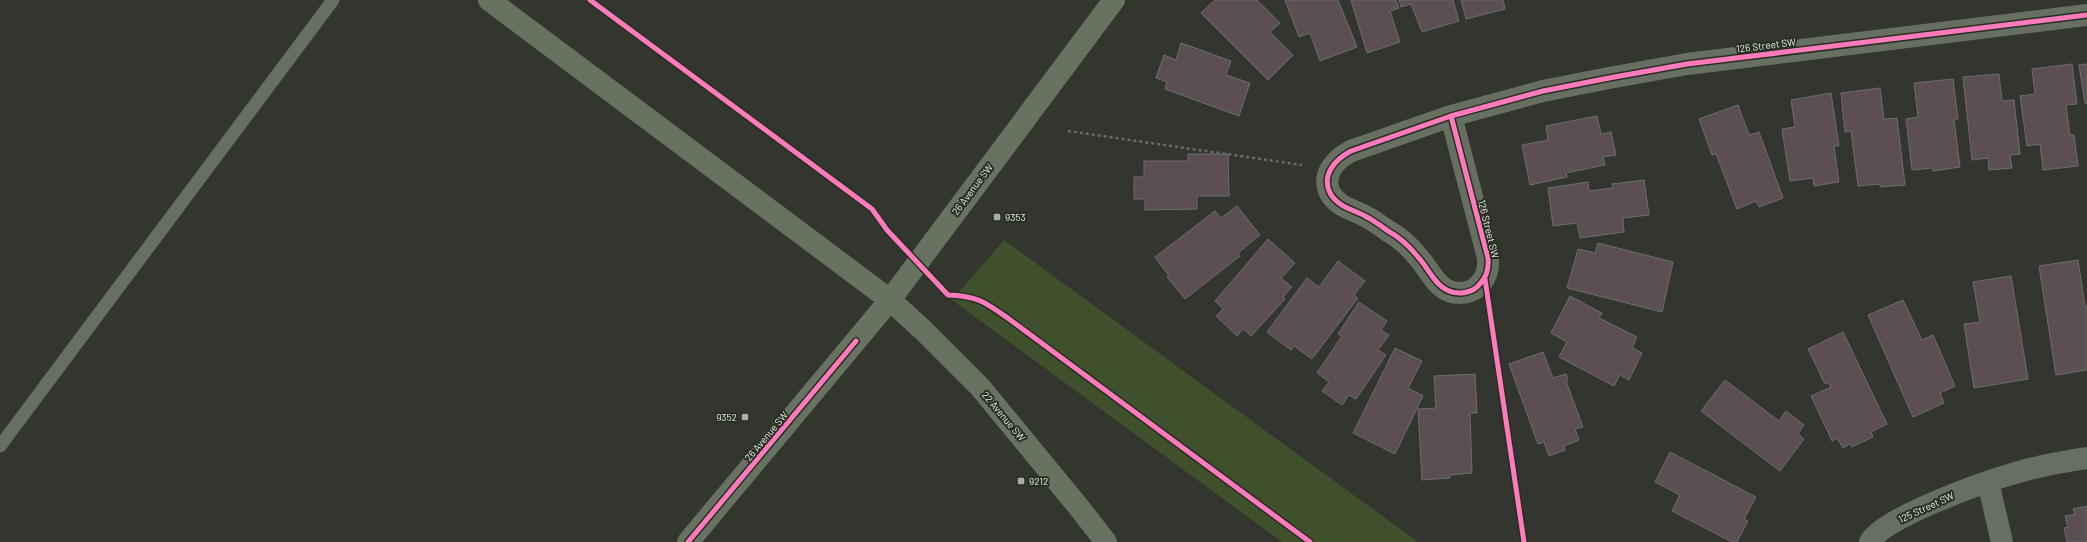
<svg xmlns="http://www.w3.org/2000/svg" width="2087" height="542" viewBox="0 0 2087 542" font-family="Barlow,sans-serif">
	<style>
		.green { fill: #3e512c }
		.building { fill: #5b4f53; stroke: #6e6d6c }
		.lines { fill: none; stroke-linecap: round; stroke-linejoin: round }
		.path { stroke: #686d64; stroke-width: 2.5; stroke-dasharray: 3 3; stroke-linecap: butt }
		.lane { stroke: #676f60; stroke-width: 13 }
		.street { stroke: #676f60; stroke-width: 22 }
		.secondary { stroke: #687260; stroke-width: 22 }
		.cycleway-casing { stroke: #282f22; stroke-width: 8 }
		.cycleway { stroke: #fd7abc; stroke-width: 5 }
		.poi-dot { fill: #a8ada5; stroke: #282f22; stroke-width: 1.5 }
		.labels { text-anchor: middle; stroke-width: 4; stroke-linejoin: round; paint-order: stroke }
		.street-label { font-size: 10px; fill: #e8ede5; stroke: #282f22 }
		.poi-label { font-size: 10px; fill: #e8ede5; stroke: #282f22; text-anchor: start }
	</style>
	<rect width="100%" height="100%" fill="#32362f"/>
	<path class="green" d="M1004,240l414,302h-136l-330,-242z"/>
	<path class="building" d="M1215,0h42l23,23 -10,9 23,23 -25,25 -67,-67z
		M1285,0h53l19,47 -37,14 -10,-28 -11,4z
		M1351,0h45l3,8 -9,3 10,31 -33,11z
		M1399,0h54l6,21 -37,11 -11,-28 -10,3z
		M1461,0h42l2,9 -39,10z
		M1181,43l50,18 -5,14 24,8 -11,33 -74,-27 2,-7 -11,-4 8,-23 12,5z
		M2072,64l5,40 -11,1 4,30h4l4,31 -35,4 -3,-26 -13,2 -7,-50 15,-2 -3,-25z
		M2087,64v40l-2,-1 -6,-38z
		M1999,74l3,27 12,-1 6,54 -10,1 2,13 -23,2 -1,-12 -16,2 -9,-83z
		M1953,79l5,40h-4l6,48 -27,4v-3l-21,2 -6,-51 12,-2 -4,-34z
		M1880,88l4,31 13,-1 8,67 -25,2v-3l-22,2 -7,-55 -6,1 -4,-39z
		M1831,93l8,53h-5l5,36 -25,4 -1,-8 -23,3 -8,-52 13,-2 -4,-27z
		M1738,105l11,30 10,-3 24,66 -24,9 -3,-6 -19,8 -21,-55 -4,1 -13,-36z
		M1597,116l4,18 10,-2 5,23 -13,2 2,8 -39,8 1,4 -37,8 -8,-40 26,-5 -2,-14z
		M1188,154h40l1,42h-32v13l-52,1v-11h-11v-22h10v-16h44z
		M1644,180l5,35 -26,3 1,14 -44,6 -3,-15 -24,3 -5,-38 40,-6 1,9 24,-3 -1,-4z
		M1237,206l23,29 -22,18 2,3 -55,43 -18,-22 2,-1 -14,-19 60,-46 6,7z
		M1268,239l27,24 -14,15 11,9 -9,10 2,2 -34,37 -8,-7 -6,7 -21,-20 7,-7 -8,-8z
		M1598,243l75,19 -11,50 -95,-24 11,-39 17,4z
		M2078,260l7,46h2v64l-31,5 -17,-109z
		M1338,261l27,20 -11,14 4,3 -46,61 -18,-13 -3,4 -24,-18 40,-54 12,9z
		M2011,276l17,103 -54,9 -10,-64 16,-2 -7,-40z
		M1570,296l32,17 -3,5 38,19 -5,11 10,5 -13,27 -9,-5 -6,11 -55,-29 8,-15 -16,-9z
		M1903,300l19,40 11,-5 22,51 -15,7 4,10 -31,14 -45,-102z
		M1359,302l28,19 -6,9 8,5 -11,15 8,5 -30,44 -7,-4 -7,10 -20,-14 7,-9 -12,-9 25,-37 -4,-2z
		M1843,332l44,92 -16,8 2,5 -21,10 -2,-3 -7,4 -6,-10 -5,3 -21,-45 20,-9 -3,-5 -3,2 -17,-35z
		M1395,348l27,13 -14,27 15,8 -28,58 -42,-21z
		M1543,352l10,26 13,-4 2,6 -2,1 17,46 -8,2 4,11 -15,6 1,4 -16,6 -5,-14 -6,2 -29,-80z
		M1475,374l2,39h-7l2,60 -22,2v3l-28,2 -4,-71 18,-1 -2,-32z
		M1725,380l54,41 7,-10 18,14 -6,9 6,5 -24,32 -79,-60z
		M1670,452l86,45 -12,22 4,2 -11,21h-5l-60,-31 8,-16 -25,-13z
		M2087,506v36h-20l-3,-14 4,-1 -3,-11 10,-2 -2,-5z"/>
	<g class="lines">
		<path class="path" d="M1068,131l234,34"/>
		<path class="lane" d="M0,446l333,-446"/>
		<path class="street" d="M1451,116l37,142c1,13 -2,20 -11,29 -4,4 -12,6 -17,6 -23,0 -29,-22 -42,-36 -8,-10 -19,-20 -30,-26 -7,-5 -15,-11 -23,-15 -13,-7 -27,-9 -35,-23 -9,-19 6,-34 21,-42l100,-35 92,-25 66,-13 78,-14 400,-49
			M1988,482l14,60
			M1870,542c12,-24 114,-60 142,-68 24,-8 50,-12 75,-16"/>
		<path class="secondary" d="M489,0l401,300 33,30 57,57 97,118 29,37
			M688,542l202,-242 224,-300"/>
		<defs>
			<path id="cycleway" d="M590,0l282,209 15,21 61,65c30,1 37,7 61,24l301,223
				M1451,116l37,142c1,13 -2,20 -11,29 -4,4 -12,6 -17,6 -23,0 -29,-22 -42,-36 -8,-10 -19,-20 -30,-26 -7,-5 -15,-11 -23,-15 -13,-7 -27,-9 -35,-23 -9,-19 6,-34 21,-42l100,-35 92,-25 66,-13 78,-14 400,-49
				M1485,279l39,263
				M688,542l168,-201"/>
		</defs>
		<use href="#cycleway" class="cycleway-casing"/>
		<use href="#cycleway" class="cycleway"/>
	</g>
	<g class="poi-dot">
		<rect x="993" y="213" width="8" height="8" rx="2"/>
		<rect x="741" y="413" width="8" height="8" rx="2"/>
		<rect x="1017" y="477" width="8" height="8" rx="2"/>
	</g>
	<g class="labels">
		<g class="street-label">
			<text transform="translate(1766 45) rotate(-7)" y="4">126 Street SW</text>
			<text transform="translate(972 189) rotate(-53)" y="4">26 Avenue SW</text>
			<text transform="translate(1489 229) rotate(76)" y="4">126 Street SW</text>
			<text transform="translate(1004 416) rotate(50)" y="4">22 Avenue SW</text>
			<text transform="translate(766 436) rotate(-50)" y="4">26 Avenue SW</text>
			<text transform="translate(1926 507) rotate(-25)" y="4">125 Street SW</text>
		</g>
		<g class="poi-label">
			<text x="1005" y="221">9353</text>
			<text x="737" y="421" text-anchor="end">9352</text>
			<text x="1029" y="485">9212</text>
		</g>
	</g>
</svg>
